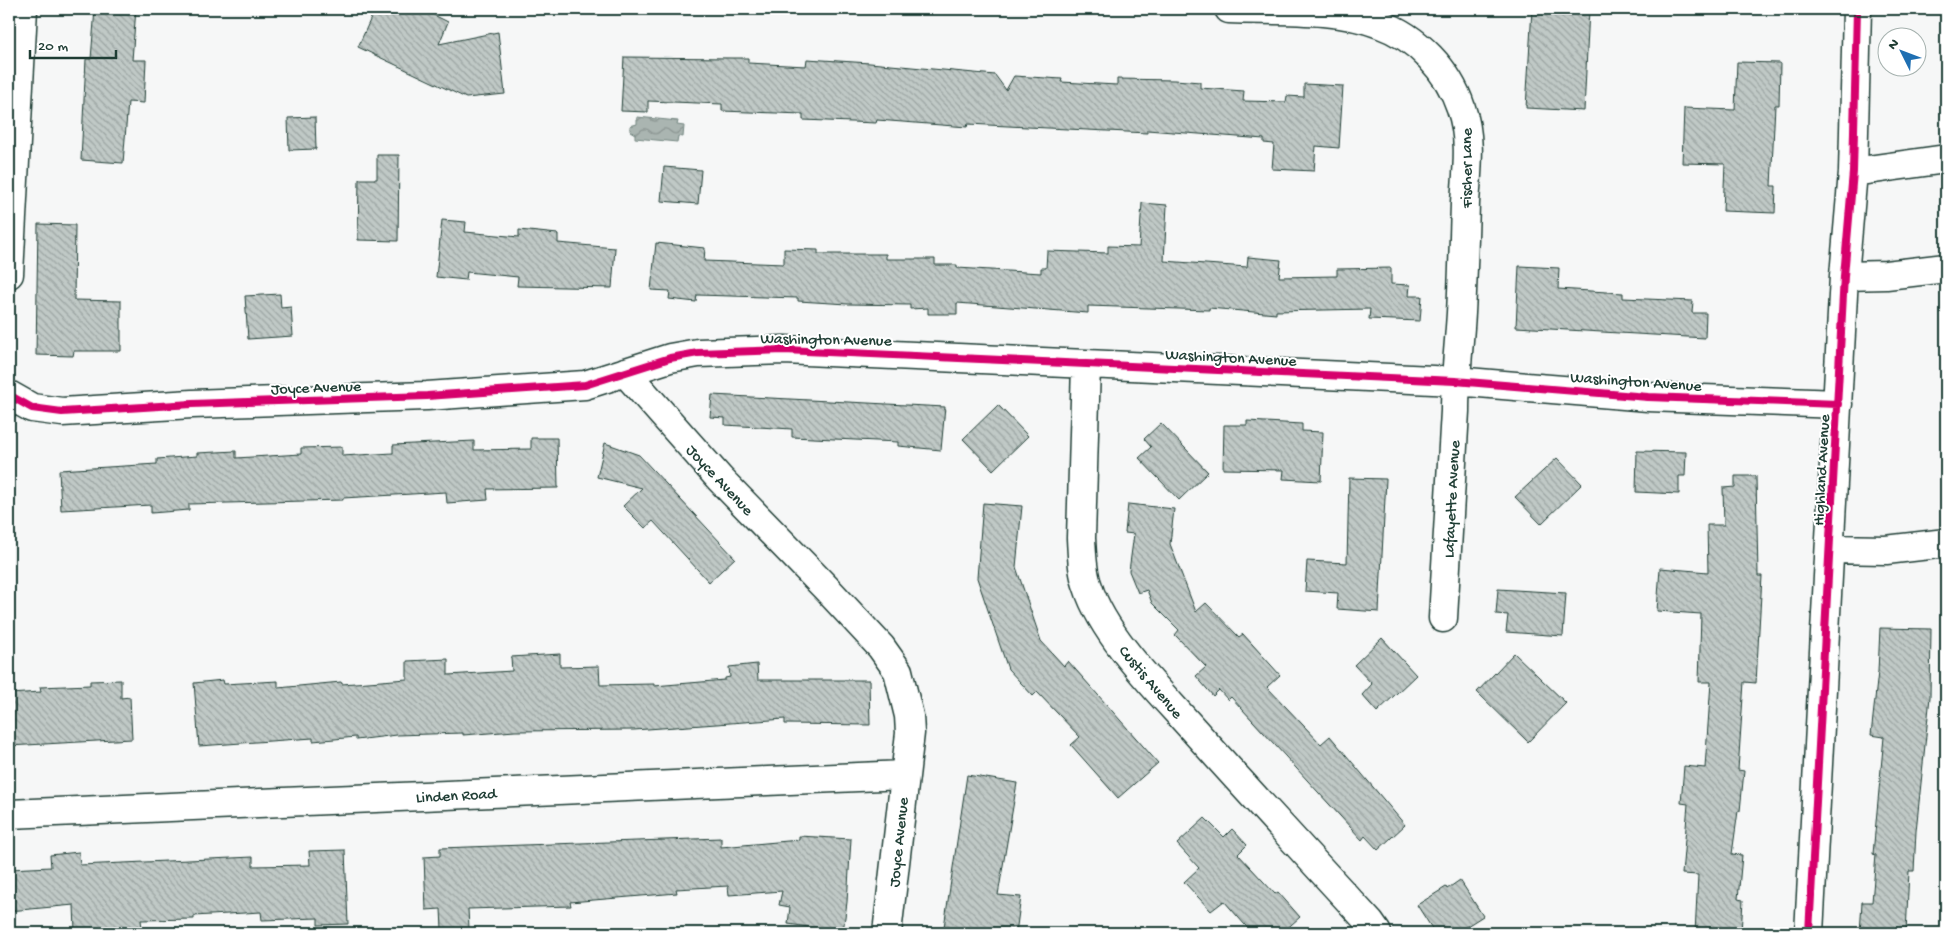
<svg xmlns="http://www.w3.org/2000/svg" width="1955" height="942" viewBox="0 0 1955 942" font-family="'Gochi Hand',sans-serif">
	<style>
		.water { fill: url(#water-waves); stroke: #72857f }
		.building { fill: url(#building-back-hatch); stroke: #1f3d34 }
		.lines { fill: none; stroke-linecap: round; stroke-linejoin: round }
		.minor-casing { stroke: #1f3d34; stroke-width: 31 }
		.minor { stroke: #fff; stroke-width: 28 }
		.cycleway-casing { stroke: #fff; stroke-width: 11 }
		.cycleway { stroke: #d6006c; stroke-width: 8 }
		.labels { text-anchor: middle; stroke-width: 4; stroke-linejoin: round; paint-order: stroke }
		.street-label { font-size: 16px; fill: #1f3d34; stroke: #fff }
	</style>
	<defs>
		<pattern id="water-waves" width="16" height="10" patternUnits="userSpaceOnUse" patternTransform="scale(1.25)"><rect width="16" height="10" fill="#aab5b1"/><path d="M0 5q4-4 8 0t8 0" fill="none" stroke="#8a9491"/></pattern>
		<pattern id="building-back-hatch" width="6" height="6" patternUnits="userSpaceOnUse" patternTransform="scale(1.25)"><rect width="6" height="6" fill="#c0c9c6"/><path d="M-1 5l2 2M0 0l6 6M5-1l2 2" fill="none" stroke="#9ba4a2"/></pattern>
	</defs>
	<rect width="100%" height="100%" fill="#f6f7f7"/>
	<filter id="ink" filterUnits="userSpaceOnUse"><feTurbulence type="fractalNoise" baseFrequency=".02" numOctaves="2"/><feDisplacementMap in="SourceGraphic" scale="10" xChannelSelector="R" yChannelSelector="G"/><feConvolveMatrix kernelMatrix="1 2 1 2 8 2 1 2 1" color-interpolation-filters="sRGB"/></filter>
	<g filter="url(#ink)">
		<path class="water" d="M637,117l41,4 -1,4 7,1 -1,11 -5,-1 -1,6 -42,-4v-4l-5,-3v-5l7,-2z"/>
		<path class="building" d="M95,9h41l-4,51h14l-2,43 -16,-1 -5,61 -42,-3 5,-101h5z
			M375,9h47l26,13 -9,22 59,-12 7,62 -39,4 -108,-51z
			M1532,9h57l-5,102 -58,-3z
			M624,57l108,1h16v5l58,3 1,-7 63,4 125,12 11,15 8,-14 48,3 -1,3 56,3v-6l58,1 25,2v6l44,3 -1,10 43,1 1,-6 17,1v-13l39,2 -4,62 -23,-2 -2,25 -42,-2 2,-25 -10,-1v-4l-117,-9v3l-179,-9 -1,3 -90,-7 -1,3 -73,-3v-6l-81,-3v-7l-74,-3v11l-27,-1z
			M1737,62l43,1 -1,42h-4l-4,81h5l-1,27 -52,-2 2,-47 -43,-1 2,-55 51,2z
			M315,117l1,32 -27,1 -1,-32z
			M377,155h22l-1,86 -40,-1 1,-61h18z
			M664,167l37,3 -3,34 -37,-3z
			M1142,203l25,2 -3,56 83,6 1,-10 33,3 -2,17 58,-1v-7l54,-1v16l19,1 -1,11h13l-2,25 -51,-2 1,-10 -94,2v3l-67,-6v2l-121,-4v7l-131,-10v11h-29v-6l-18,1v-4l-62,-1 -50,-3v-3l-101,-3 -1,7 -27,-3 1,-8 -19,-1 5,-47 49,5 -1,13 80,3v-15l34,1v4h68v5h49v6h22v3l84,5v-5h5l1,-17 61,2v-7l31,1z
			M442,220l24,2 -1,10 54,5v-7l39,4v9l57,5 -3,40 -95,-2 1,-9 -51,-5 -1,8 -30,-3z
			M38,224l37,1 -1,75 47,1v50h-47l-1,5 -37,-1z
			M1519,266l40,2 -1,21 65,4v5l70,3 -1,12h14l-1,25 -189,-11z
			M280,294l1,14 10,-1 2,29 -45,3 -3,-43z
			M712,395l233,12 -4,43 -43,-4v-4l-106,-5v-8l-67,-4v-7l-15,-1z
			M998,405l30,31 -35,34 -30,-31z
			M1247,421l55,3v7l21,1 -2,49 -38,-2 1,-9 -61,-1 1,-44h23z
			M1161,423l47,49 -29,28 -40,-42 12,-11 -7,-8z
			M531,438h26l1,50 -71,1 1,11 -41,3 -1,-11 -103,6v2l-154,4v6l-38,3v-8l-90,5 -2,-40 98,-6v-5l40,-3v-3l39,-2v7l65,-4v-6l41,-1v9l51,-3v-8l81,-4v9l57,-1z
			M605,443l34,12 96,103 -26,24 -56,-61 -8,7 -22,-22 19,-18 -45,-11z
			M1637,451l49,1 -1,24h-6v18l-43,-2z
			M1557,458l25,26 -41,40 -26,-27z
			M1735,476h21l2,100h4l-6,107 -12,-1 -6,88 6,1 -4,40h-2l-6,43 10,1 -4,44 5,1 -2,33h-46l3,-58 -16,-1 6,-70 -7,-1 3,-37 21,2 6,-86h-12l2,-68 -44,-3 3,-43 48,4 -1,-47h17l-1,-37 12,-1z
			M1349,478l37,1 -7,133 -42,-3 1,-16 -33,-2 2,-30 40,2z
			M983,503l39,3 -6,61 25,74 23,25 4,-5 90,102 -40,35 -47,-53 9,-8 -43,-45 -4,4 -25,-27 -31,-91z
			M1128,504l46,5 -4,35 26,68 10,-9 33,34 4,-3 37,41 -13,12 54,57 9,-8 75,89 -27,25 -13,-14 -3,4 -131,-143 -3,3 -9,-10 -6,6 -17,-20 10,-9 -31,-32 4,-5 -27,-27 -5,-13 -9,3 -9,-22 5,-37 -9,-1z
			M1498,589l68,4 -3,43 -57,-4 2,-17 -12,-1z
			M1880,628l51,1 -1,68 -14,134 -2,40h-5l-3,62h-46l2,-31h10l4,-47 -3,-1 11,-117 -13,-2 7,-63z
			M1382,638l34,37 -39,37 -15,-17 10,-11 -18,-19z
			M1514,653l52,50 -38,39 -51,-50z
			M560,654v13l39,-1 1,19 54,-1v2l71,-6v-2l5,-1 -1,-10 28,-3 1,16h111l1,45 -85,-1v-5l-151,11 -119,1 -52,4v-2l-66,2 -41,5v-3l-43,4v-3l-114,8 -5,-63 29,-3 1,4 54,-3v7l63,-6 1,2 65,-5v-18l41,-2v16l64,-4 -1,-14z
			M121,680v18l9,-1 2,42 -123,7v-52l32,-2 -1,-5 50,-2v-4z
			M967,775l50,8 -19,112 23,2 -5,36 -72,-6z
			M1205,818l19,19 8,-8 15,16 -9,9 37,40 3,-2 22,25 -18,16h-30l-28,-32 -13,10 -27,-29 15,-14 -22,-24z
			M799,836l52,3 -4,63 -4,30 -55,-8 2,-17 -11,-2 3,-14 -53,4 -1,-9 -52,3 1,4 -107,9 1,4 -103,3 1,19 -27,1 -1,-20 -15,1 -2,-53 16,-1v-8l281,-10v9l78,-7z
			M345,850l3,74 -30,1v-7l-56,2 -1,-8 -67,4v3l-53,1 1,8 -67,3 -1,-26 -65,6v-42l42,-2 -1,-12 29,-3 1,13 173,-8v9l57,-1 -1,-14z
			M1460,880l23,36 -27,17h-21l-18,-28 29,-18 1,2z"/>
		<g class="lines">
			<defs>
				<path id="minor" d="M1229,9c47,2 107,-2 151,15 37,13 69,47 81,84 11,31 6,63 4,95 -1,36 -2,73 -4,110 -2,33 -6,65 -6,98l-12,207
					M1853,172l93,-13
					M9,274l14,-265
					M1844,276l42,-1 60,-7
					M1086,365l-5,173c1,17 1,34 7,49 15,48 69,102 103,140 59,66 119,131 179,196l7,10
					M625,372l95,107 107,110 54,58 17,24 11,45 1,17 -23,200
					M9,395l23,13 30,4 130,-8 235,-8 158,-11 85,-27 28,-5 86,-3 671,31 193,16 190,7
					M1830,549l56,1 60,-7
					M9,814l895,-39
					M1809,933l35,-657 9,-104 4,-163"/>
			</defs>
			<use href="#minor" class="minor-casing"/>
			<use href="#minor" class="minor"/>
			<defs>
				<path id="cycleway" d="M9,395l23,13 30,4 130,-8 235,-8 158,-11 85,-27 28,-5 86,-3 671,31 193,16 190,7
					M1809,933l35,-657 9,-104 4,-163"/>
			</defs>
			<use href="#cycleway" class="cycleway-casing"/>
			<use href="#cycleway" class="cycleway"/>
		</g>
	</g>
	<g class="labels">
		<g class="street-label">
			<text transform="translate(1465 168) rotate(-90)" y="6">Fischer Lane</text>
			<text transform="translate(826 338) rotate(1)" y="6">Washington Avenue</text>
			<text transform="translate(1231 356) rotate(3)" y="6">Washington Avenue</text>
			<text transform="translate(1636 380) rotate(4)" y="6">Washington Avenue</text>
			<text transform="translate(316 386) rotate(-2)" y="6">Joyce Avenue</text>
			<text transform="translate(1820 470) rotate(-87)" y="6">Highland Avenue</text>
			<text transform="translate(721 479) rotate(47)" y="6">Joyce Avenue</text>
			<text transform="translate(1450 499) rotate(-87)" y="6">Lafayette Avenue</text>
			<text transform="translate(1152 681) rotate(50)" y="6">Custis Avenue</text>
			<text transform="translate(456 794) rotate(-3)" y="6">Linden Road</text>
			<text transform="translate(897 842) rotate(-84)" y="6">Joyce Avenue</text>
		</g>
	</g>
	<rect width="1955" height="942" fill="none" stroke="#fff" stroke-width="30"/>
	<rect x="15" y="15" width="1925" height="912" fill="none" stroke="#1f3d34" stroke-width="2" filter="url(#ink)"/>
	<g transform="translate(1902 52) rotate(312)"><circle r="24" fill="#ffffff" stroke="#a5b1ae"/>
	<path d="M0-4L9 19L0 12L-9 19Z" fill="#1f6fb2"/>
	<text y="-8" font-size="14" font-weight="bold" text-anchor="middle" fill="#1f3d34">N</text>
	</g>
	<path d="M30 50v8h86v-8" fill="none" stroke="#1f3d34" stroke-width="2.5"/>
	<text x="38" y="50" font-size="15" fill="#1f3d34" stroke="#ffffff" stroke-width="4" paint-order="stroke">20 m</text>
</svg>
